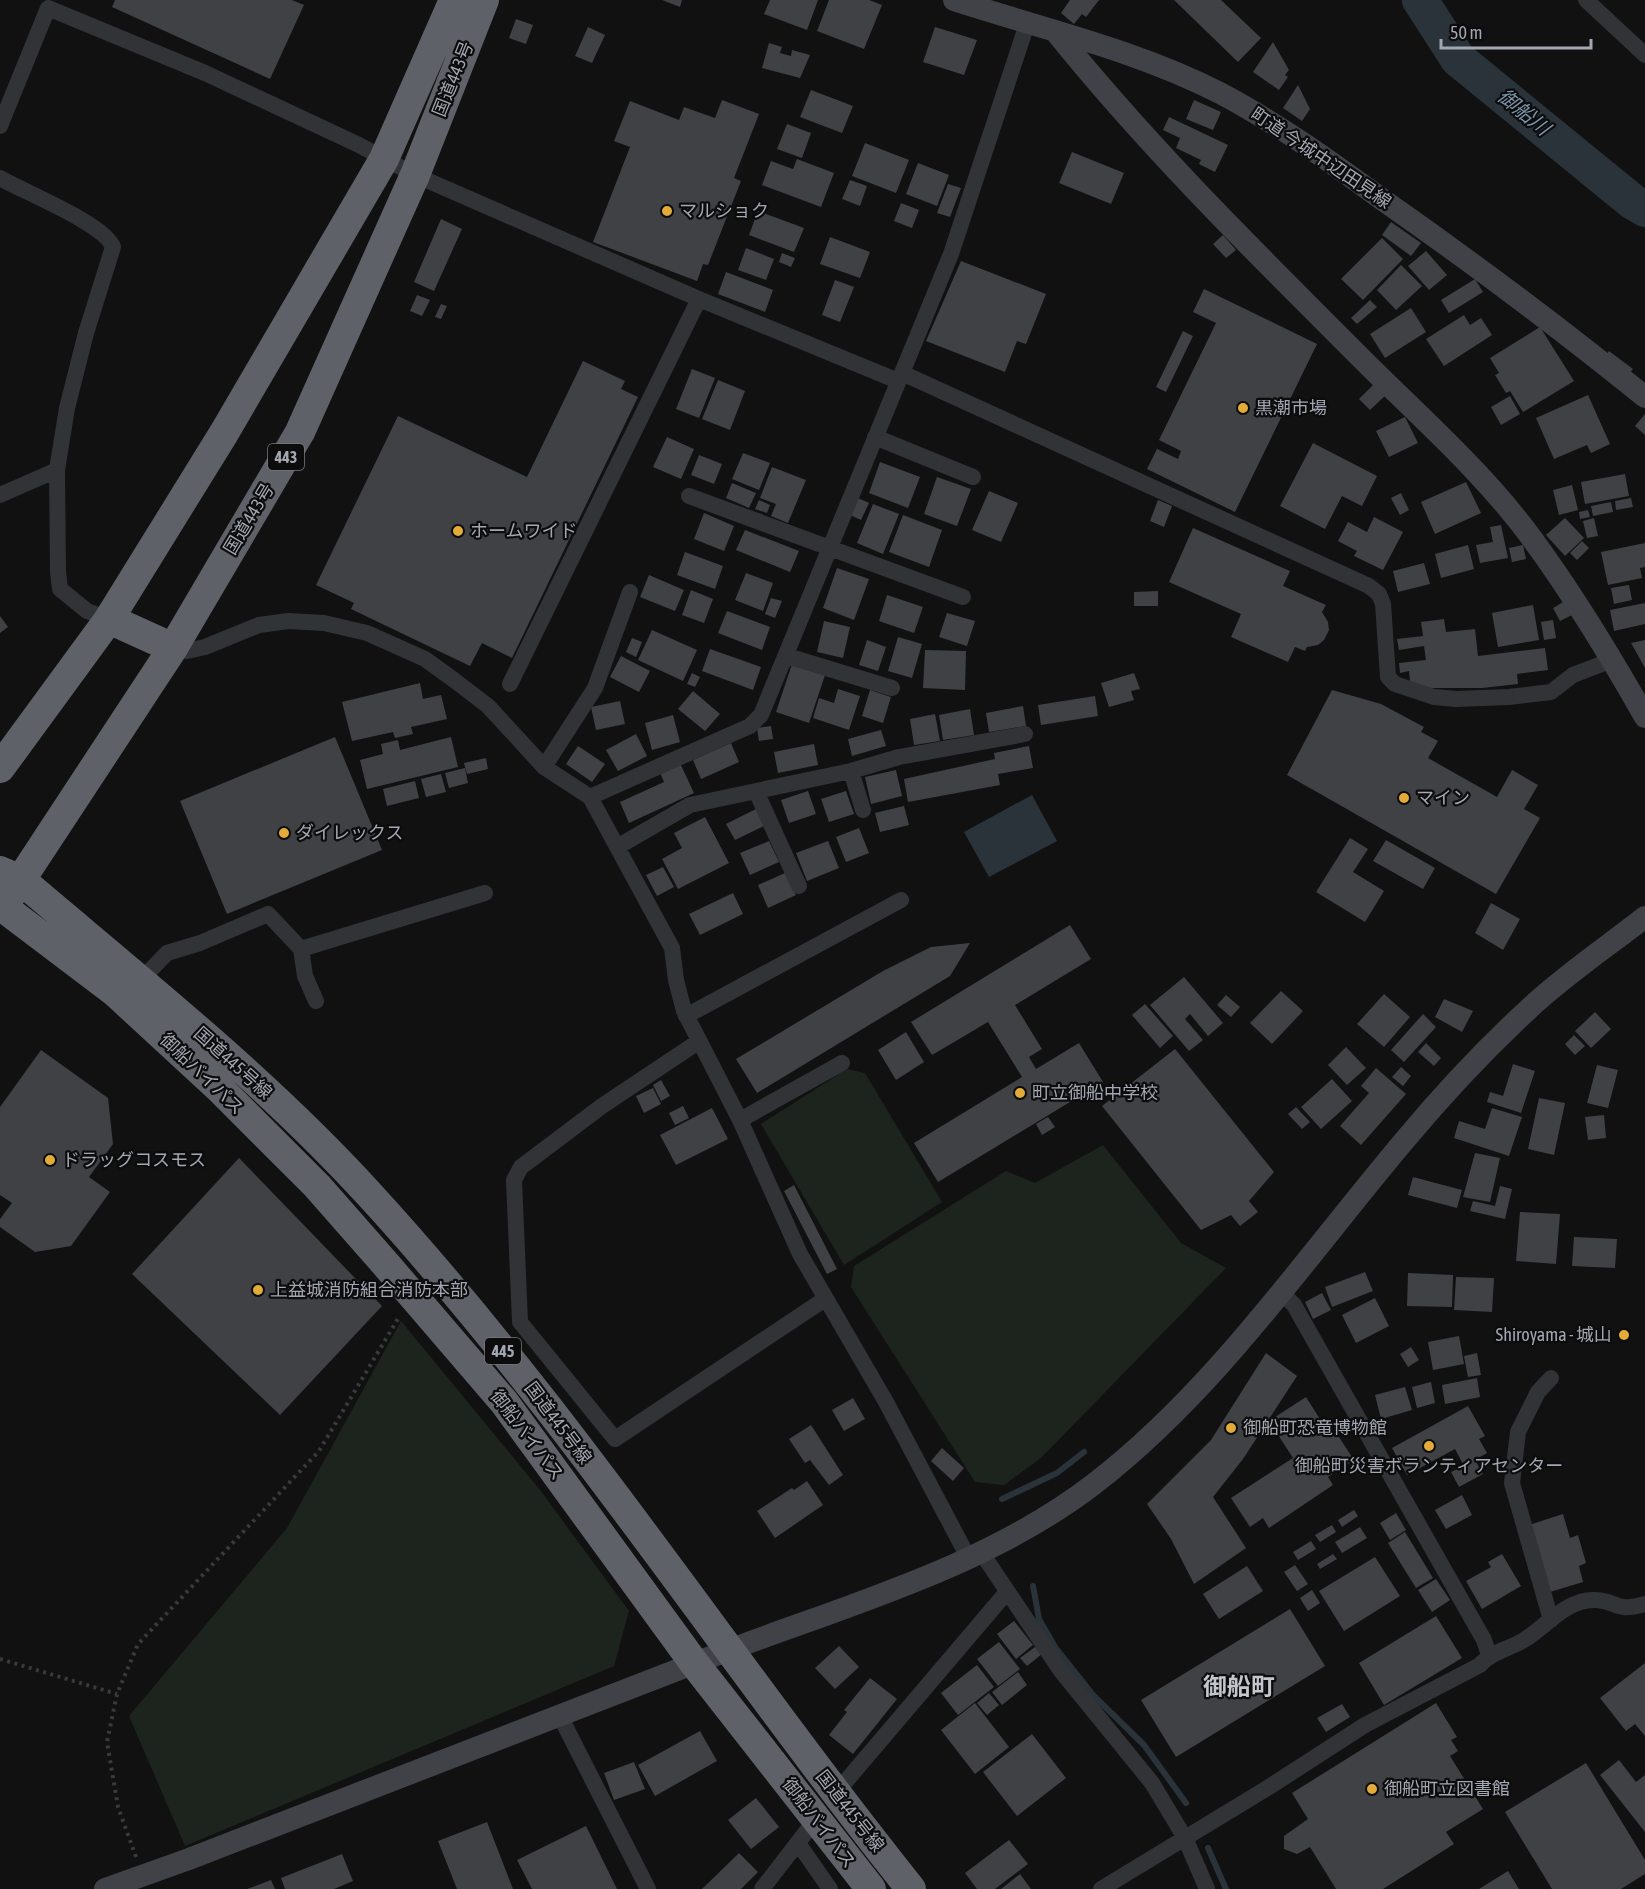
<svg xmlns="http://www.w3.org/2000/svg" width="1645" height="1889" viewBox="0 0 1645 1889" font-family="'Asap Condensed','Noto Sans JP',sans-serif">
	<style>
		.green { fill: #1d241e }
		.water { fill: #2b333a }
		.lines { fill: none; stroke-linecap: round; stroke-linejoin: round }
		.stream { stroke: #2b333a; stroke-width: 6 }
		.river { stroke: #2b333a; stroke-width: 36 }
		.building { fill: #404145 }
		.path { stroke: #383a3e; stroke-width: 4; stroke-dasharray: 3 4.5; stroke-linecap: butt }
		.street { stroke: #323337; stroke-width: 16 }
		.secondary { stroke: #404247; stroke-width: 22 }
		.highway { stroke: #5e6167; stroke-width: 30 }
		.poi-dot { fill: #e3ac38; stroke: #0c0c0d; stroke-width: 2 }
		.labels { text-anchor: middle; stroke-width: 4.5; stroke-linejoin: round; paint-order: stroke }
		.shield { fill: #0c0c0d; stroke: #767880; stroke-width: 1.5 }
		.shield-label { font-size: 16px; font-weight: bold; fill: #a3a7b2 }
		.street-label { font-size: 18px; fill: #a3a7b2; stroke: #0c0c0d }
		.poi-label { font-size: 18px; fill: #a3a7b2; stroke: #0c0c0d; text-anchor: start }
		.water-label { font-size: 20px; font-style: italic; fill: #7c94ab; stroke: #0c0c0d }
		.district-label { font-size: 24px; font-weight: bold; fill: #c4c6ce; stroke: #0c0c0d }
	</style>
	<rect width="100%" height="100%" fill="#111112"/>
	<path class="green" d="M847,1069l18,4 77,129 -98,63 -83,-141z
		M1103,1145l78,98 45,25 -185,190 -37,27 -29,-3 -124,-195 3,-21 152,-95 29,12z
		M401,1321l139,169 89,121 -15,55 -429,180 -56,-130 158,-188z"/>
	<path class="water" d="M1032,795l25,46 -68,36 -25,-45z"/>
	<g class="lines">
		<path class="stream" d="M1002,1499l55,-26 27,-21
			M1033,1586l6,33 16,28 39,49 50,49 42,58
			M1208,1848l18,41"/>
		<path class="river" d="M1420,0l38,59 175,143 12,7"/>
	</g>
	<path class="building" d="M115,0h177l12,5 -34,74 -158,-72z
		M662,0h20l-2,7z
		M770,0h48l-11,30 -43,-16z
		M829,0h40l13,5 -18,44 -47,-18z
		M1070,0h29l-13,17 -4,-3 -8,10 -13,-11z
		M1174,0h47l40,38 -23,24z
		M516,19l17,6 -7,19 -17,-6z
		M588,27l17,8 -13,28 -17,-7z
		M935,27l42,13 -13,35 -41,-13z
		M1273,42l16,28 -4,5 3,2 -9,13 -26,-18z
		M769,43l13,4 -2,6 11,3 1,-6 18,5 -10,23 -38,-10z
		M1298,85l12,24 -8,12 -19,-13z
		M811,90l42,16 -11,27 -42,-16z
		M722,100l37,14 -25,64 7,3 -33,84 -5,-1 -6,17 -104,-39 37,-95 -16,-6 16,-40 49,19 5,-13 31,11z
		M1194,100l27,12 -8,18 -27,-11z
		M1169,117l59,28 -13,27 -16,-8 2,-4 -25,-12 4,-10 -17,-8z
		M787,124l24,9 -9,25 -25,-9z
		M865,143l44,17 -13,33 -44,-17z
		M1072,152l52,21 -13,31 -52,-21z
		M797,159l37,14 -13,34 -59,-22 9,-24 22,8z
		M918,163l31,12 -12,31 -31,-12z
		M850,180l17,6 -7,20 -18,-7z
		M948,184l13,4 -11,29 -13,-4z
		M901,203l18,7 -7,18 -18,-7z
		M758,211l46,17 -10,24 -45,-17z
		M441,219l21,10 -28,62 -20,-9z
		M1391,222l30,21 -10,13 -29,-21z
		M1223,235l13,15 -10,8 -13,-14z
		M830,237l40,15 -10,26 -40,-14z
		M1382,238l21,21 -40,41 -22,-21z
		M746,248l28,11 -8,21 -28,-10z
		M1426,251l21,24 -18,15 -21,-24z
		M782,253l13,5 -4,9 -12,-5z
		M961,261l85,33 -20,50 -9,-3 -12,31 -79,-31z
		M1401,265l21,21 -26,24 -19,-20z
		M726,272l47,18 -8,22 -47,-18z
		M1475,279l8,13 -34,21 -8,-13z
		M835,280l19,7 -14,35 -18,-7z
		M1204,289l113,55 -82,168 -88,-43 10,-20 21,10 3,-8 -22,-11 57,-117 -23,-11z
		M417,295l13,5 -8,16 -12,-5z
		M1370,300l7,7 -20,17 -6,-6z
		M441,304l6,2 -6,13 -6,-2z
		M1411,308l15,24 -41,26 -15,-24z
		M1464,315l6,10 11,-7 11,17 -48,31 -18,-27z
		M1540,327l34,54 -51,31 -13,-21 -4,2 -11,-18 4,-2 -9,-15z
		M1183,331l10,5 -27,56 -10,-5z
		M1609,351l24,18 -4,5 -24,-17z
		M583,361l42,20 -4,8 17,8 -126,261 -30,-15 -12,23 -119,-57 3,-6 -38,-18 82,-169 129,61z
		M692,369l23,9 -16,40 -23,-9z
		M718,380l27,11 -15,39 -28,-11z
		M1376,382l11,12 -17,16 -11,-11z
		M1588,395l22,49 -19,9 -4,-8 -33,14 -18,-41z
		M1510,396l10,18 -19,11 -10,-18z
		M1645,414v21l-10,-9z
		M1405,417l13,26 -29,14 -13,-26z
		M667,437l27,12 -13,30 -28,-12z
		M1313,443l64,33 -15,30 -20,-10 -17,33 -45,-23z
		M743,453l27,10 -11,27 -27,-11z
		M699,455l23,9 -8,20 -23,-9z
		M880,462l40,15 -12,31 -39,-15z
		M772,467l34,13 -18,43 -17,-7 5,-12 -16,-6z
		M1625,474l4,22 -44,8 -4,-22z
		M937,477l34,12 -14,37 -33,-12z
		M1466,482l15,31 -46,21 -14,-32z
		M732,483l24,10 -7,15 -23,-10z
		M1572,485l6,25 -19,5 -6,-25z
		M989,491l29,12 -17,39 -29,-12z
		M1401,493l8,17 -9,5 -9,-17z
		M858,498l11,5 -8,17 -11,-5z
		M1631,498l2,9 -17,3 -1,-9z
		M759,500l11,5 -3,8 -12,-4z
		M1158,500l14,6 -8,21 -14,-6z
		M1611,502l2,10 -20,4 -2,-10z
		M873,504l26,10 -16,40 -26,-11z
		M1588,510l2,7 -10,2 -1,-7z
		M704,513l30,13 -10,25 -30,-12z
		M903,515l39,15 -13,37 -40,-15z
		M1374,517l29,15 -20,38 -29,-14 3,-5 -19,-10 10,-19 19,10z
		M1565,518l19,20 -19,18 -19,-21z
		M1594,518l4,18 -11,2 -4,-17z
		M1501,525l7,33 -28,5 -4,-18 17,-3 -3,-15z
		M1193,528l97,43 -7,15 43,19 -4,7 6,10 1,8 -5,10 -6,5 -11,2 -2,4 -10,-4 -7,15 -57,-25 10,-23 -72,-32z
		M745,530l54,21 -9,21 -54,-22z
		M1582,541l7,7 -12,12 -7,-7z
		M1645,543v24l-5,1 2,10 -34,7 -7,-33z
		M1468,545l6,24 -33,9 -6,-24z
		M1523,545l3,14 -14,3 -3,-14z
		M685,552l38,14 -8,23 -38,-14z
		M1424,563l6,21 -32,8 -5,-21z
		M837,568l32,11 -15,41 -31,-12z
		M746,573l27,10 -10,28 -28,-11z
		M649,575l35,15 -9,21 -35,-14z
		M1629,585l3,15 -18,4 -3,-16z
		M691,590l22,9 -9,24 -22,-8z
		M1158,591v15h-24v-14z
		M887,595l36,12 -9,26 -35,-12z
		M771,598l11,3 -7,17 -10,-4z
		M1565,601l7,14 -12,6 -7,-13z
		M1645,603v21l-31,7 -4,-21z
		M1533,605l6,35 -41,7 -6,-34z
		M727,611l43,16 -8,23 -44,-17z
		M947,613l28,8 -8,25 -28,-9z
		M0,616l8,11 -8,6z
		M1444,619l2,13 29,-3 3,27 67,-8 3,22 -31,4 1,10 -36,4h-52l-20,-7 -1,-10 -9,2 -1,-10 27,-3 -2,-14 -25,4 -2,-11 26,-3 -2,-14z
		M1553,620l3,18 -12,2 -3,-18z
		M824,621l26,6 -7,31 -26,-6z
		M652,630l45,20 -14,31 -45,-21z
		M898,637l24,7 -10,34 -24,-7z
		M632,638l10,4 -6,15 -10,-5z
		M867,640l19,7 -8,24 -19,-6z
		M1645,640v28l-14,-25z
		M710,649l51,18 -8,23 -51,-19z
		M925,650l41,1 -1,39 -42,-2z
		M621,656l29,15 -11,21 -29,-15z
		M792,664l33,11 -16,48 -33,-11z
		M692,673l8,4 -5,10 -8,-3z
		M1134,673l6,16 -9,2 3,9 -25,7 -8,-24z
		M420,683l3,16 18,-4 6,24 -36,8 2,7 -18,4 -2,-6 -41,9 -10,-39z
		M838,689l22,7 -11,34 -36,-12 6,-20 15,5z
		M870,690l21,7 -8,26 -21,-7z
		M1332,690l49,14 43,23 -3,5 17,9 -10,17 69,39 15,-27 26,15 -14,24 16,9 -44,76 -209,-119z
		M693,691l27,23 -15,17 -27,-22z
		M1095,696l3,20 -57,9 -3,-20z
		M620,701l5,23 -29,6 -5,-23z
		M1023,706l3,20 -37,6 -3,-19z
		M970,709l4,26 -31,5 -4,-25z
		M935,714l5,27 -26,4 -4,-26z
		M673,715l7,27 -28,8 -7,-27z
		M771,726l2,13 -14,2 -2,-13z
		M881,730l5,16 -34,10 -4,-17z
		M636,734l11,22 -29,15 -12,-21z
		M335,737l47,113 -155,64 -47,-113z
		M451,737l7,30 -91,22 -7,-29 23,-6 -2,-10 17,-4 2,10z
		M731,743l8,19 -38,17 -8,-19z
		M814,744l4,21 -40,8 -4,-21z
		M578,746l27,18 -13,18 -26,-18z
		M1029,746l4,22 -35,6 2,11 -92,17 -4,-23 91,-20 -1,-6z
		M486,758l2,11 -21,5 -3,-11z
		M679,761l15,32 -65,30 -9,-21 44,-20 -5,-12z
		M465,768l3,15 -19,5 -4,-15z
		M896,770l6,26 -31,8 -6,-27z
		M441,774l5,18 -20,5 -5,-18z
		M415,781l4,17 -32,8 -4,-17z
		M808,791l8,23 -27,9 -8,-23z
		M846,791l8,23 -25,8 -8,-23z
		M904,806l5,19 -29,7 -5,-19z
		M756,809l8,17 -29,14 -9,-16z
		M705,817l24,46 -51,26 -16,-30 20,-11 -8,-15z
		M859,828l10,25 -23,9 -10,-25z
		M1350,838l18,11 -15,23 31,19 -19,31 -49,-30z
		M1386,840l49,28 -12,21 -50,-28z
		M769,841l10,21 -29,13 -10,-22z
		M828,841l11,27 -32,13 -11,-28z
		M663,867l11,20 -17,9 -11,-21z
		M785,873l11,22 -28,13 -10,-23z
		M733,893l10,21 -43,21 -11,-21z
		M1491,903l29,16 -17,31 -28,-17z
		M1070,925l21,34 -76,46 27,44 -13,8 7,12 43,-26 24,39 -165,100 -24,-39 108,-66 -34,-55 -56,33 -21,-33z
		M970,943l-20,33 -193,117 -21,-34 147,-88 48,-24z
		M1184,977l39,46 -15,13 -18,-22 -5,5 18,21 -14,11 -39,-46z
		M1281,991l22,20 -31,33 -22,-21z
		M1384,994l26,23 -26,30 -27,-23z
		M1226,995l14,12 -9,10 -14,-12z
		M1444,999l29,12 -11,21 -27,-15z
		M1145,1004l28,32 -13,12 -28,-33z
		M1595,1012l16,17 -20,19 -16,-17z
		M1423,1014l13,13 -32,35 -13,-12z
		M906,1032l18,30 -28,18 -18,-30z
		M1574,1035l11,11 -10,9 -10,-11z
		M1426,1043l15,15 -7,8 -16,-14z
		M1346,1047l20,21 -19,17 -19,-20z
		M1175,1049l99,123 -25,29 9,11 -18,14 -9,-11 -30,15 -99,-124z
		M41,1050l67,48 5,46 -24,33 21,15 -39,54 -36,6 -35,-25v-8l12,-16 -12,-8v-88z
		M1513,1064l22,7 -14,42 -34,-11 3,-10 13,4z
		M1597,1065l21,5 -10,38 -21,-5z
		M1401,1067l10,9 -8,10 -11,-9z
		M1376,1068l30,26 -45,51 -21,-19 29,-33 -8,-7z
		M1332,1079l20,22 -31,28 -20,-22z
		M661,1080l9,16 -9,5 -8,-16z
		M653,1088l8,16 -17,9 -8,-17z
		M1539,1098l26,5 -11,52 -26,-6z
		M683,1106l6,12 -14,7 -6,-12z
		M1296,1107l14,15 -8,7 -14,-15z
		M712,1108l16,31 -52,26 -16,-30z
		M1492,1108l30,9 -13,39 -55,-18 5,-17 26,8z
		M1604,1115l2,23 -18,2 -3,-23z
		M1048,1117l7,10 -13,8 -6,-11z
		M1475,1153l25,5 -10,44 -27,-5z
		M239,1158l143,148 -102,109 -148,-141z
		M1413,1177l49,13 -5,18 -49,-13z
		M794,1185l43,84 -10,5 -43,-83z
		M1500,1186l12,3 -7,30 -35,-8 3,-10 22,5z
		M1520,1212l40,2 -4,50 -40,-3z
		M1574,1237l43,2 -2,29 -43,-2z
		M1365,1272l8,19 -41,16 -7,-20z
		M1408,1273l45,2 -1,32 -45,-1z
		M1456,1277l38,1 -2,34 -38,-2z
		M1322,1293l9,17 -18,9 -8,-17z
		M1375,1298l14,28 -33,17 -14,-28z
		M1459,1336l5,28 -31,6 -5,-28z
		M1411,1347l8,13 -11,7 -8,-13z
		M1266,1353l31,23 -54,83 -30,38 33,51 -52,36 -23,-45 -24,-35 64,-64z
		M1477,1353l4,22 -13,2 -4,-21z
		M1477,1378l3,19 -35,7 -3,-19z
		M1431,1382l4,21 -18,5 -5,-21z
		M1405,1387l7,23 -31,9 -6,-24z
		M1306,1397l24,38 5,-4 19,29 -26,17 5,8 -64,43 -6,-10 -13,9 -19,-29 62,-40 -24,-37z
		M853,1398l12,21 -21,12 -12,-21z
		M1468,1406l17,30 -6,3 8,14 -12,7 8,14 -24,13 -8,-15 13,-6 -9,-17 -48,26 -15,-27z
		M811,1425l32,50 -14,10 -19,-25 -5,3 -16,-24z
		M942,1448l22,20 -11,13 -22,-20z
		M807,1481l16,24 -48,33 -18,-27 35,-23 2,2z
		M1462,1495l10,20 -26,14 -11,-19z
		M1354,1510l4,6 -16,11 -4,-7z
		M1396,1513l10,17 -16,10 -10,-17z
		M1563,1514l7,24 8,-3 8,28 -7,3 4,16 -33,10 -21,-67z
		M1332,1525l4,7 -16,10 -5,-7z
		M1360,1527l7,11 -25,15 -7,-11z
		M1405,1532l28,46 -17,10 -28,-45z
		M1311,1541l5,8 -18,11 -5,-8z
		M1333,1554l4,5 -17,10 -3,-5z
		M1502,1554l19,32 -39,23 -16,-28 25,-14 -3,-5z
		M1375,1557l25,39 -56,35 -25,-40z
		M1295,1565l13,19 -11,7 -13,-19z
		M1247,1566l16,25 -44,28 -16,-25z
		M1436,1579l14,21 -18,12 -14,-22z
		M1312,1590l8,13 -12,8 -8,-13z
		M1290,1609l35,57 -149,91 -35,-57z
		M1436,1616l26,42 -78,47 -25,-42z
		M1014,1621l19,24 -17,14 -19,-25z
		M999,1642l21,27 -22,17 -21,-27z
		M839,1646l20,21 -24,22 -20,-21z
		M1035,1647l7,7 -15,12 -7,-8z
		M1645,1663v73l-10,-12 -9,7 -26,-33z
		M977,1665l17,22 -36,28 -17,-22z
		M1018,1672l9,13 -25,20 -10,-13z
		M870,1678l27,21 -44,55 -24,-19 18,-23 -3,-2z
		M989,1693l10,12 -12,10 -10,-12z
		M975,1703l34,44 -34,27 -34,-44z
		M1436,1703l21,34 -6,3 7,11 -8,5 33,53 -37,23 8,12 -71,45h-47l-26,-42 -13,7 -13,-5v-13l24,-17 -16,-26z
		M1342,1704l8,13 -24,15 -9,-14z
		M700,1731l17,30 -62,35 -17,-31z
		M1032,1734l34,44 -49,38 -34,-44z
		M1619,1760l17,22 9,-7v57l-45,-57z
		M634,1762l11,27 -31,11 -10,-27z
		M1586,1763l59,97v14l-24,15h-69l-47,-77z
		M756,1798l23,29 -28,22 -23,-29z
		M487,1822l26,67h-56l-19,-48z
		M586,1826l31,63h-85l-15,-29z
		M1009,1840l19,24 -33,25h-18l-12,-16z
		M739,1853l19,19 -17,17h-39z
		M342,1854l11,27 -19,8h-49l-4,-11z
		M1508,1871l11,18h-40z
		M1020,1874l11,15h-30z
		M271,1880l4,9h-28z"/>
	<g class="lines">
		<path class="path" d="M0,1659l117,35
			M136,1857l-18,-50 -11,-65 10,-48 21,-50 181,-193 80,-134"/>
		<path class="street" d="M1586,0l59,55
			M0,126l48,-118 157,65 154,72 56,30 284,124 199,82
			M0,178c24,14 105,46 113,69l-27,86 -19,75 -10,62 1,102 2,17 27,22 22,8
			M902,373l467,213 10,8 4,10 5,73 7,7 39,13 22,2 53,-2 42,-5 22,-17 39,-15
			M875,437l98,40
			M0,495l57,-25
			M689,496l274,101
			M173,648l14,3 18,-4 54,-22 29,-4 36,2 43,10 58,26 29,21 34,26 56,61 46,30 82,151 4,32 8,31 56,109 60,134 86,148 82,155
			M787,656l105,32
			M510,684l189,-385
			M544,767l51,-79 35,-96
			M851,771l12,39
			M756,791l43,95
			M590,797l160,-71 11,-11 190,-461 76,-230
			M617,847l73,-42 161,-34 48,-14 126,-23
			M301,949l4,27 11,25
			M140,981l27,-28 33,-10 68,-29 33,35 184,-56
			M686,1016l215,-116
			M698,1042l-96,64 -81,61 -7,13 6,142 95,117 210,-140
			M740,1120l102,-57
			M1280,1291l14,14 190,335 5,15
			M1551,1378l-13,14 -20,40 -6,51 39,137
			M981,1552l80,119 91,112 33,55 22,51
			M560,1716l88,173
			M835,1794l171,-201
			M798,1843l32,46
			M762,1889l54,-70
			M1101,1889l168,-102 96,-62 115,-60c11,-13 29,-16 44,-25 22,-13 43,-42 72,-40 22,1 19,13 49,4"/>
		<path class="secondary" d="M954,0c89,29 182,50 266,93 57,30 111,69 163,107 90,63 177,128 262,197
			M1055,31c94,117 202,223 309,330 57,57 121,113 169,179 41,56 78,117 112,177
			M105,1889l84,-30c178,-68 355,-138 532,-206 126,-48 265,-86 373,-169 121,-93 212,-227 310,-343 40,-48 83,-94 129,-136 35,-32 75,-59 112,-88"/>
		<path class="highway" d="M109,619l64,29
			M0,768l109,-149 115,-186 160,-274 70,-159
			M0,871l21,9c119,101 243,199 348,314 199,217 359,466 542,695
			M10,896l163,-248 127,-216 115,-257 69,-175
			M0,905l115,87 104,96 98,98 72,82 115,134 190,261 177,226"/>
	</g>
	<g class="poi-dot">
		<circle cx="667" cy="211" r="6"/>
		<circle cx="1243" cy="408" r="6"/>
		<circle cx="458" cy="531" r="6"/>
		<circle cx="1404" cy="798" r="6"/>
		<circle cx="284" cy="833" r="6"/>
		<circle cx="1020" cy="1093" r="6"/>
		<circle cx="50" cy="1160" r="6"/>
		<circle cx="258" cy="1290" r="6"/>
		<circle cx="1624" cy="1335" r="6"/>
		<circle cx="1231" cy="1428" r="6"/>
		<circle cx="1429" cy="1446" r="6"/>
		<circle cx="1372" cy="1789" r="6"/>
	</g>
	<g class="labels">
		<g class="shield">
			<rect x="268" y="444" width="36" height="26" rx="4.5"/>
			<rect x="485" y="1338" width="36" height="26" rx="4.5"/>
		</g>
		<g class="shield-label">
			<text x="286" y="463">443</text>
			<text x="503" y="1357">445</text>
		</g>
		<g class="street-label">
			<text transform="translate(453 79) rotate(-68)" y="6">国道443号</text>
			<text transform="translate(1321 158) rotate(34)" y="6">町道 今城中辺田見線</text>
			<text transform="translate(249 519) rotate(-59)" y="6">国道443号</text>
			<text transform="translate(233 1063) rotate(42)" y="6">国道445号線</text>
			<text transform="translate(202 1074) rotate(44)" y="6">御船バイパス</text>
			<text transform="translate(558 1423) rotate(53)" y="6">国道445号線</text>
			<text transform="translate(527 1435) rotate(53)" y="6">御船バイパス</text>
			<text transform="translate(850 1811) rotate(52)" y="6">国道445号線</text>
			<text transform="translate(819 1823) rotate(53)" y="6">御船バイパス</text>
		</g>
		<g class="poi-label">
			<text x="679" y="217">マルショク</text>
			<text x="1255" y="414">黒潮市場</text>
			<text x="470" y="537">ホームワイド</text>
			<text x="1416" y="804">マイン</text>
			<text x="296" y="839">ダイレックス</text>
			<text x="1032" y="1099">町立御船中学校</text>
			<text x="62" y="1166">ドラッグコスモス</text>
			<text x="270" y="1296">上益城消防組合消防本部</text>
			<text x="1612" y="1341" text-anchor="end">Shiroyama - 城山</text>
			<text x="1243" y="1434">御船町恐竜博物館</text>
			<text x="1429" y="1472" text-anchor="middle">御船町災害ボランティアセンター</text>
			<text x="1384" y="1795">御船町立図書館</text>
		</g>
		<g class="water-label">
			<text transform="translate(1524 112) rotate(39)" y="7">御船川</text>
		</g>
		<g class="district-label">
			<text x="1239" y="1695">御船町</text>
		</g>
	</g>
	<path d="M1441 39v9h150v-9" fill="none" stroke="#a3a7b2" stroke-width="3"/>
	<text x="1450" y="39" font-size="18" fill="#a3a7b2" stroke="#0c0c0d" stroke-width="4.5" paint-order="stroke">50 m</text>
</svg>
